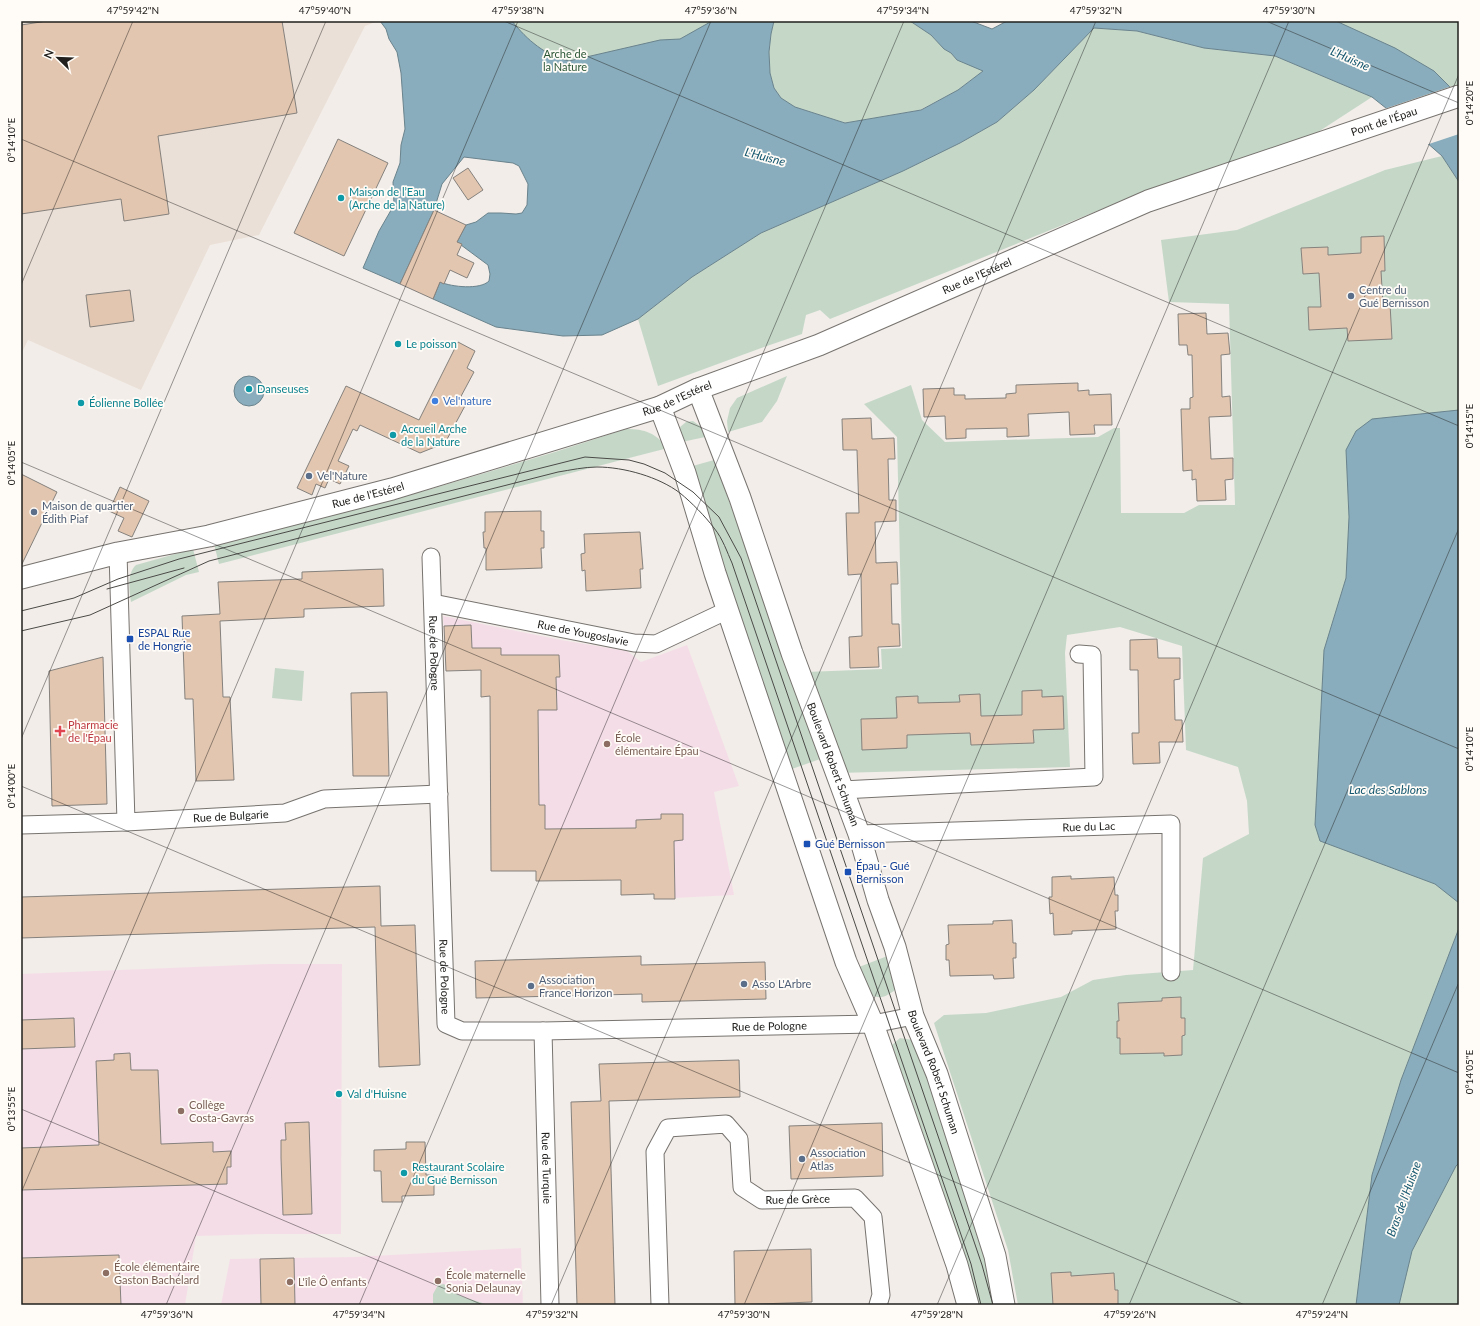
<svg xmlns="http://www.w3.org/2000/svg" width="1480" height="1326" viewBox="0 0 1480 1326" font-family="Lato,sans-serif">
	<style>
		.built { fill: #ebe0d7 }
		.education { fill: #f5dde8 }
		.green { fill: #c5d8c8 }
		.water { fill: #89adbc; stroke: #6a838d }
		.pier { fill: #f2ede9 }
		.building { fill: #e2c6af; stroke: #85817d }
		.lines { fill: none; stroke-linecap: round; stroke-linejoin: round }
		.minor-casing { stroke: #77736f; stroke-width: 19 }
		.tertiary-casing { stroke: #77736f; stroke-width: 23 }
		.minor { stroke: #fff; stroke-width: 17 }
		.tertiary { stroke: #fff; stroke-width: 21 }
		.tram { stroke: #4b4a47; stroke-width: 1 }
		.ticks { fill: none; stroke: #21201e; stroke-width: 1; stroke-opacity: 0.45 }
		.culture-dot { fill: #0f9aa8; stroke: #fffbf7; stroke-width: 1.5 }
		.service-dot { fill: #5c6f8a; stroke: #fffbf7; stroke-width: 1.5 }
		.shop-dot { fill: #3f7fe0; stroke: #fffbf7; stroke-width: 1.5 }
		.transit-dot { fill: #1a4fb4; stroke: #fffbf7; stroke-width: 1.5 }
		.health-dot { fill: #e0444e; stroke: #fffbf7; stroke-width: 1.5 }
		.education-dot { fill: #8d6e63; stroke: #fffbf7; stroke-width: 1.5 }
		.labels { text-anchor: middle; stroke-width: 3.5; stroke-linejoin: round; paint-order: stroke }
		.park-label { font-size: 11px; fill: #2a5635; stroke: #fffbf7 }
		.street-label { font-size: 11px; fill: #21201e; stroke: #fffbf7 }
		.culture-label { font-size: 11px; fill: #0d838f; stroke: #fffbf7; text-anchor: start }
		.service-label { font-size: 11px; fill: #4e5e75; stroke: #fffbf7; text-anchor: start }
		.shop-label { font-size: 11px; fill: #366cbe; stroke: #fffbf7; text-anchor: start }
		.transit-label { font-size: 11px; fill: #164399; stroke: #fffbf7; text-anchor: start }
		.health-label { font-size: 11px; fill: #be3a42; stroke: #fffbf7; text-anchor: start }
		.education-label { font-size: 11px; fill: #785e54; stroke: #fffbf7; text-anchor: start }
		.water-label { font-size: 12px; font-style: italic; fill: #14576f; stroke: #fffbf7 }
		.neatline { fill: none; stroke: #21201e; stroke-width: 1.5 }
		.ticks-label { font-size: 10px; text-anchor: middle; fill: #21201e }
	</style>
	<rect width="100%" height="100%" fill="#f2ede9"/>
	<path class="built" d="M21,21h357l-13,5 -106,209 -49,10 -69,145 -113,-50 -7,14z"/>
	<path class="education" d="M443,616l118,24 66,11 14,11 46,-17 52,141 -25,6 20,103 -80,4v-10h-7v5l-26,1v-22l-85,-12 -10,10h-35v-33l5,-142 -15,1v-27l-35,1z
		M268,964h74l-1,270h-76l-69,2 -11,69h-164v-331z
		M521,1248l2,57h-302l9,-46 125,-2z"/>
	<path class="green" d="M425,21h330l-191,82z
		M774,21h136l21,14 13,14 7,4 6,7 27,10 -26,20 -38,20 -75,13 -50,-16 -14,-9 -7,-10 -4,-15 -1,-21 2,-18z
		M1209,21h250v130l-56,-69z
		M1094,28l43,3 67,17 71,8 97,41 -57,37 -186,64 -135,55 -164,66 -10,-9 -14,5 -4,19 -38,13 -106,39 -20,-67 54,-42 69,-44 142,-62 57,-28 37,-21 37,-32z
		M1442,156l17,26v1123h-441l-10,-55 -74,-227 10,-8 42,-2 75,-16 32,-17 33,-5 67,-5 10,-112 46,-24 -2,-33 -9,-34 -52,-17 -4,-104 -62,-19 -53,8 -2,18 5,114 -232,6 -32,-101 76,-3 -1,-20 21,-1 -5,-211 -33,-33 47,-19 11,35 23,22 153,-5 16,-9h6l1,85h63l15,-8h36l-6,-201 -60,-2 -8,-62 76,-10 148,-60z
		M787,376l-10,25 -15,21 -34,10 -1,-11 3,-13 7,-10z
		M693,421l7,5 5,11 -23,5 -2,-15 6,-5z
		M626,429c20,0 29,4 42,19l-449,116 -5,-20 217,-55 124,-37z
		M714,460l109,298 -31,11 -103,-302z
		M193,549l6,23 -13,3 -55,27c-2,-12 -4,-29 5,-37z
		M275,668l29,3 -2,30 -30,-3z
		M890,955l6,28 -2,8c-9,6 -13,8 -24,4l-11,-28z
		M900,1038l13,2 5,7 45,133 34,125h-23l-85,-252 3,-8z
		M444,1284c14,15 27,14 44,21h-55v-11l5,-9z"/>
	<path class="water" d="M380,21h132c15,19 34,35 57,40l91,-21 20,-1 32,-18h62l-3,13 -2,18 1,21 4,15 7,10 14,9 50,16 76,-13 37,-20 25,-19 -26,-11 -6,-7 -7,-4 -13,-14 -21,-14h61l21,8 15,-8h329l59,27 39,23 25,25v86l-17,-26 -41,-36 -29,-23 -97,-41 -71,-8 -67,-17 -43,-3 -60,62 -37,32 -37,21 -57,28 -142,62 -69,44 -54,42 -36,16 -39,1 -67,-9 -63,-28 7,-17c12,5 40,8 49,-1l1,-7 -2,-9 -31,-23 9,-17 10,-3 12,-9h13l15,1 6,-1 5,-8 1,-21 -9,-18 -6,-3 -49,-6 -22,27 -8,26 -34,74 -37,-16 16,-37 15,-26 -1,-23 7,-19 1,-18 4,-16 -4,-56 -4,-21 -8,-13 -3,-10z
		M234 391a15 15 0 1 1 30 0a15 15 0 1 1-30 0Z
		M1459,410v493l-24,-19 -115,-43 -5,-16 9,-175 22,-72 3,-61 -3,-67 10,-19 16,-12z
		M1459,928v235l-3,3 -44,85 -13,54h-43l16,-130 29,-95z"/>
	<path class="pier" d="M1452,86l7,7v41l-33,11 -42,-36z"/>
	<path class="building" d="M47,21h235l15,92 -139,23 11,78 -45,7 -3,-22 -100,15v-189z
		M338,139l50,24 -44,93 -50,-23z
		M468,168l15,22 -15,10 -15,-22z
		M434,210l32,15 -9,17 5,2 -5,11 17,8 -7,15 -17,-8 -6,14 -4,-2 -7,17 -33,-15z
		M1384,236l1,35h-4l2,33h7l2,35 -44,2 -1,-13 -38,2 -1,-23h13l-2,-34 -16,1 -2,-26 27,-1v8l33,-2v-16z
		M130,290l4,31 -44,6 -4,-32z
		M1206,313l1,21 21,-1 2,21 -9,1 1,42 8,-1 1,20 -22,1 2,42 22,-1v21l-8,1 1,20 -29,1 -1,-22 -4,1v-10l-9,1 -2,-62h9v-11l3,-1 -1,-42h-4l-1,-10h-8l-1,-31z
		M458,342l17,9 -8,17 7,4 -15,28 7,4 -21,39 -25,10 -60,-28 -3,6 -4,-2 -15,32 11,5 -9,18 -11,-5 -4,9 -9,-4 -4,11 -15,-7 49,-102 73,34z
		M1078,383v8l11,-1v5l22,-1 1,31h-18l1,9 -25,1 -1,-23 -41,2 1,22 -22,1v-9l-41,1v9l-20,1 -1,-23 -21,1 -1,-28 31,-1v7h11v4l41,-1v-4l10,-1v-8z
		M871,418l1,21 22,-1 1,21h-7l1,41h7v21l-21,1 1,41 21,-1 1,22h-7l1,40h7l1,22 -22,1 1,20 -29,1 -1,-31 13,-1 -1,-62 -13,1 -2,-62h13l-2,-63h-14l-1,-31z
		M21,474l36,18 -36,74z
		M120,487l29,14 -17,36 -14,-6 6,-13 -15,-7z
		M541,511v20h3v17h-3l1,20 -56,2v-22h-2l-1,-16h2v-20z
		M640,532l3,37h-3l1,19 -55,3 -1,-21 -3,1 -1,-17 4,-1 -1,-19z
		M383,569l1,37 -80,3v8l-84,4 3,76h7l4,83 -38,1 -3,-82h-8l-3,-83 38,-2 -2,-32 84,-3v-7z
		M471,625l1,23h29v7h58l1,22h-4l1,33h-19l1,95h6v24l91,-1v-8l25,-1v-5h22v26l-9,1 1,58h-21v-5l-33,1v-15l-85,1v-10h-45l-1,-175 -9,1v-27l-35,1 -2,-45z
		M1157,639l1,19h22v21l-6,1 1,40h7l1,22h-24l1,21 -27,1 -1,-31h7l-1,-63h-8v-30z
		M103,657l4,147 -55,2 -3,-135z
		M1042,690v7l21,-1 1,33 -31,1 1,13 -63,2 -1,-12 -63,2v13l-45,2 -1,-31 36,-1 -1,-21 22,-1v7l42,-1 -1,-7 21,-1 1,22 41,-1v-24z
		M387,692l2,84h-36l-2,-83z
		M1071,876v3l43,-2 1,18h3v16h-3l1,18 -44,2v3l-18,1 -1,-22 -3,1 -1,-17h3v-20z
		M380,886l1,40 34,-1 5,140 -41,2 -4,-140 -354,11v-41z
		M1012,920l1,23h3v15h-3l1,20 -20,1 -1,-4 -43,1 -1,-16h-3v-15l3,-1 -1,-19 45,-1v-3z
		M641,956v9l124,-3 1,37 -124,3v-8l-166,4 -1,-37z
		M1181,997v21h4v17l-3,1v19l-18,1v-3l-44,1v-16h-3v-17h2l-1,-18 44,-2v-3z
		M74,1018l1,29 -54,2v-29z
		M130,1053l1,17h27l3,74 52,-2v10l18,-1v16h-4v17l-206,6v-42l78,-3 -3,-84 18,-1v-6z
		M739,1060l1,37 -131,4 6,204h-38l-6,-203 30,-1 -2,-37z
		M309,1122l3,92 -29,1 -2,-57v-18h5l-1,-17z
		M882,1123l1,53 -92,3 -2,-53z
		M406,1142h19l1,33h8v20l-32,1v6h-20l-1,-31h-7v-21l32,-1z
		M811,1249l1,53 -77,3 -1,-54z
		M119,1255l2,50h-100v-47z
		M294,1258l1,47h-34l-1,-46z
		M1071,1272v4l43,-3 1,17h3v15h-65l-2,-32z"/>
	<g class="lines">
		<defs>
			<g id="minor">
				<path d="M118,553l8,269"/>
				<path id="s1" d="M431,557l15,467 16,7h81l330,-7 40,-8"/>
				<path id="s2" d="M433,603l201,40 22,1 72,-34"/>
				<path d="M842,790l252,-13 -2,-122 -13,-1"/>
				<path id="s3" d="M21,825l105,-3 159,-9 39,-14 115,-5"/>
				<path id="s4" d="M859,834l312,-10v148"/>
				<path id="s5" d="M543,1031l7,274"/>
				<path id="s6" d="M660,1305l-5,-153 13,-24 58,-4 13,15 3,48 20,13 93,-2 18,19 8,78 -3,10"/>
			</g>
			<g id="tertiary">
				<path id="s7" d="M698,389l42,109 52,155 67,181 19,66 17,47 18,69 24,58 58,182 9,49"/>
				<path d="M660,407l25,66 30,100 131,389 27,62 84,241 11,40"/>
				<path id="s8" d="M21,578l97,-25 91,-17 183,-47 268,-82 38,-18 121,-44 329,-144 311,-105"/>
			</g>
		</defs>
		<use href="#minor" class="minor-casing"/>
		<use href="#tertiary" class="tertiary-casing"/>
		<use href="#minor" class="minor"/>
		<use href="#tertiary" class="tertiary"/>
		<path class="tram" d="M107,589l77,-21
			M21,611l53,-13 44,-19 61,-20 406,-102 44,3 15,4 21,9 28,19 26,25 22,41 241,707 11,40
			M21,631l69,-16 119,-54 349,-89c13,-2 26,-5 39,-5 27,0 62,10 83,26 12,10 25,23 34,35 9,11 13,24 18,35l239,701 10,41"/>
	</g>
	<path class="ticks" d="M504,21l955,405M1266,21l193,82M21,139l1438,610M21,285l112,-264M21,462l1438,611M21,739l305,-718M21,786l1224,519M21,1109l462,196M21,1193l497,-1172M166,1305l545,-1284M359,1305l545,-1284M551,1305l545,-1284M744,1305l545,-1284M937,1305l522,-1231M1129,1305l330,-777M1322,1305l137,-323"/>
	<g class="culture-dot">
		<circle cx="341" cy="198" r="4"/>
		<circle cx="398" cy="344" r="4"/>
		<circle cx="249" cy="389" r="4"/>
		<circle cx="81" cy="403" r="4"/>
		<circle cx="393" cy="435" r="4"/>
		<circle cx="339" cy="1094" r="4"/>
		<circle cx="404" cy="1173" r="4"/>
	</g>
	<g class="service-dot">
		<circle cx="1351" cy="296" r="4"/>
		<circle cx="309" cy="476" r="4"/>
		<circle cx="34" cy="512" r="4"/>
		<circle cx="744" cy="984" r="4"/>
		<circle cx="531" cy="986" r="4"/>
		<circle cx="802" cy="1159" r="4"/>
	</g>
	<circle class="shop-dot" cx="435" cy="401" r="4"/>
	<g class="transit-dot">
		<rect x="126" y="635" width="8" height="8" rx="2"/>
		<rect x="803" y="840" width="8" height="8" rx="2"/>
		<rect x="844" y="868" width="8" height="8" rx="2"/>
	</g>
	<path class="health-dot" d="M58 725h4v4h4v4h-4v4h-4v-4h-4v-4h4z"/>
	<g class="education-dot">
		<circle cx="607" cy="744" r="4"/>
		<circle cx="181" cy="1111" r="4"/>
		<circle cx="106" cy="1273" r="4"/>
		<circle cx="438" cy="1281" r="4"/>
		<circle cx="290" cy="1282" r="4"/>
	</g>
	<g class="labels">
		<g class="park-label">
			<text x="565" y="58">Arche de<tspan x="565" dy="13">la Nature</tspan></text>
		</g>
		<g class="street-label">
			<text dy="4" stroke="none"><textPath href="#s8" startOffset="1441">Pont de l'Épau</textPath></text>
			<text dy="4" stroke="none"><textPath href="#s8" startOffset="1005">Rue de l'Estérel</textPath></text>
			<text dy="4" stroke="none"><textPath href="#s8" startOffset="681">Rue de l'Estérel</textPath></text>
			<text dy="4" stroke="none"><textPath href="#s8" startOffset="357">Rue de l'Estérel</textPath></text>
			<text dy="4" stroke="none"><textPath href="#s2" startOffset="153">Rue de Yougoslavie</textPath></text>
			<text dy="4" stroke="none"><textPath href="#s1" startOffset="96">Rue de Pologne</textPath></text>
			<text dy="4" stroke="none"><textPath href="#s7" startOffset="399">Boulevard Robert Schuman</textPath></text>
			<text dy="4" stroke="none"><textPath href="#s3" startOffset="210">Rue de Bulgarie</textPath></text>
			<text dy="4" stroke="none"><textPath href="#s4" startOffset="230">Rue du Lac</textPath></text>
			<text dy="4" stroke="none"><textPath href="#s1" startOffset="420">Rue de Pologne</textPath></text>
			<text dy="4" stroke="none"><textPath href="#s1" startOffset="792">Rue de Pologne</textPath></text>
			<text dy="4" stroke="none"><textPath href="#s7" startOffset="723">Boulevard Robert Schuman</textPath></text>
			<text dy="4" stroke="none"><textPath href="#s5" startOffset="137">Rue de Turquie</textPath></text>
			<text dy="4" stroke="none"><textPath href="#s6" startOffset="366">Rue de Grèce</textPath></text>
		</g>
		<g class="culture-label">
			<text x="349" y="196">Maison de l’Eau<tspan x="349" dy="13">(Arche de la Nature)</tspan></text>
			<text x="406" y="348">Le poisson</text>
			<text x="257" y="393">Danseuses</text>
			<text x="89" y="407">Éolienne Bollée</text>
			<text x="401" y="433">Accueil Arche<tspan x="401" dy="13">de la Nature</tspan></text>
			<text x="347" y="1098">Val d'Huisne</text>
			<text x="412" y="1171">Restaurant Scolaire<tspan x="412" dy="13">du Gué Bernisson</tspan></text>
		</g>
		<g class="service-label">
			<text x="1359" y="294">Centre du<tspan x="1359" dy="13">Gué Bernisson</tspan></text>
			<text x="317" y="480">Vel'Nature</text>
			<text x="42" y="510">Maison de quartier<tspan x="42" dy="13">Édith Piaf</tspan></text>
			<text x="539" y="984">Association<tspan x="539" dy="13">France Horizon</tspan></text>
			<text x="752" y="988">Asso L'Arbre</text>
			<text x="810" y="1157">Association<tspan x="810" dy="13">Atlas</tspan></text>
		</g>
		<g class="shop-label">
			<text x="443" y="405">Vel'nature</text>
		</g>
		<g class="transit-label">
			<text x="138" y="637">ESPAL Rue<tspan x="138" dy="13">de Hongrie</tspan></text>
			<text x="815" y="848">Gué Bernisson</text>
			<text x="856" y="870">Épau - Gué<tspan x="856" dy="13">Bernisson</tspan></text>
		</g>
		<g class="health-label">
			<text x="68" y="729">Pharmacie<tspan x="68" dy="13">de l'Épau</tspan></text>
		</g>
		<g class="education-label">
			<text x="615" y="742">École<tspan x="615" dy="13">élémentaire Épau</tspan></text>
			<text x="189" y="1109">Collège<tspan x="189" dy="13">Costa-Gavras</tspan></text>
			<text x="114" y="1271">École élémentaire<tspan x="114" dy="13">Gaston Bachelard</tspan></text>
			<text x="446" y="1279">École maternelle<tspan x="446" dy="13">Sonia Delaunay</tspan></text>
			<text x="298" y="1286">L'île Ô enfants</text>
		</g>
		<g class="water-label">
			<text transform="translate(1350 59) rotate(24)" y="4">L'Huisne</text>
			<text transform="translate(765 157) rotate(15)" y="4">L'Huisne</text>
			<text x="1388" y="794">Lac des Sablons</text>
			<text transform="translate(1404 1199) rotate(-70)" y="4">Bras de l'Huisne</text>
		</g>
	</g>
	<rect width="1480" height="1326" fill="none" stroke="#fffbf7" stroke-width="44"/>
	<g transform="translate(58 58) rotate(293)" stroke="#fffbf7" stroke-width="3" paint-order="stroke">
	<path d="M0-3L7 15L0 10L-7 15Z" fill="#21201e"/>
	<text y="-6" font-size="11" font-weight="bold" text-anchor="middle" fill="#21201e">N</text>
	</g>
	<rect x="22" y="22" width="1436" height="1282" class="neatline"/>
	<g class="ticks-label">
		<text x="133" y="14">47°59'42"N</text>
		<text x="325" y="14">47°59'40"N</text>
		<text x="518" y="14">47°59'38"N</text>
		<text x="711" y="14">47°59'36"N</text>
		<text x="903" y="14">47°59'34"N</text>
		<text x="1096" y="14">47°59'32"N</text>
		<text x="1289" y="14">47°59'30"N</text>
		<text transform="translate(1469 103) rotate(-90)" y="4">0°14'20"E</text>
		<text transform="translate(11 140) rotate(-90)" y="4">0°14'10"E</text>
		<text transform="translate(1469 426) rotate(-90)" y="4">0°14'15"E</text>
		<text transform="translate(11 463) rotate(-90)" y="4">0°14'05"E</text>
		<text transform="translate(1469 749) rotate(-90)" y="4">0°14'10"E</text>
		<text transform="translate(11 786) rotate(-90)" y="4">0°14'00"E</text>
		<text transform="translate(1469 1072) rotate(-90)" y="4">0°14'05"E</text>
		<text transform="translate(11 1109) rotate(-90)" y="4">0°13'55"E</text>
		<text x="167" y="1318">47°59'36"N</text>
		<text x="359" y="1318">47°59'34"N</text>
		<text x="552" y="1318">47°59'32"N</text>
		<text x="744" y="1318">47°59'30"N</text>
		<text x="937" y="1318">47°59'28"N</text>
		<text x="1130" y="1318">47°59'26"N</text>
		<text x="1322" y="1318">47°59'24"N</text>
	</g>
</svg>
